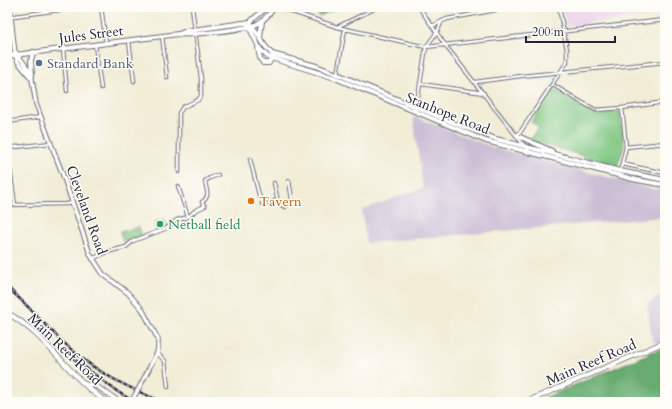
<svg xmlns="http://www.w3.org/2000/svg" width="672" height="409" viewBox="0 0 672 409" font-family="Cardo,serif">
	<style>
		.built { fill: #ebd1eb }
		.industrial { fill: #cbbfd5 }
		.green { fill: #7fc682; stroke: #50745e }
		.forest { fill: #67ab70; stroke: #446656 }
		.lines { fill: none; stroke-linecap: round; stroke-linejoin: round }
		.minor-casing { stroke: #6a6972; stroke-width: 4.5 }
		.tertiary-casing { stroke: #6a6972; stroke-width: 5.5 }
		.secondary-casing { stroke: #6a6972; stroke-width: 6 }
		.primary-casing { stroke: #6a6972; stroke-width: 6 }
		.minor { stroke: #fff; stroke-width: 2.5 }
		.tertiary { stroke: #fff; stroke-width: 3.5 }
		.secondary { stroke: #fff; stroke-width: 4 }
		.primary { stroke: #fff; stroke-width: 4.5 }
		.rail-casing { stroke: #22223b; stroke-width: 2.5 }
		.rail { stroke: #fdfcf7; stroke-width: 1; stroke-dasharray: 3; stroke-linecap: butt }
		.tertiary-bridge-casing { stroke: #6a6972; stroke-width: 5.5; stroke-linecap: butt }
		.tertiary-bridge { stroke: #fff; stroke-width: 3.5 }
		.service-dot { fill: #5c6f8a; stroke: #fdfcf7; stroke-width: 1.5 }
		.food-dot { fill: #e8710a; stroke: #fdfcf7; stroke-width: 1.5 }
		.leisure-dot { fill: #2e9e5b; stroke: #fdfcf7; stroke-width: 1.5 }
		.labels { text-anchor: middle; stroke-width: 3; stroke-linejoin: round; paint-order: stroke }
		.street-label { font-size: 14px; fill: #22223b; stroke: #fdfcf7 }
		.service-label { font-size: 14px; fill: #4e5e75; stroke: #fdfcf7; text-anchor: start }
		.food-label { font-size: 14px; fill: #c56008; stroke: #fdfcf7; text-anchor: start }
		.leisure-label { font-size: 14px; fill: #27864d; stroke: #fdfcf7; text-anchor: start }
	</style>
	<rect width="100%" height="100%" fill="#fdfcf7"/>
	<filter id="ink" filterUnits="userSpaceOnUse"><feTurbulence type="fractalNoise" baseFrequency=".025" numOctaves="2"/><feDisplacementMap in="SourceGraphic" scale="8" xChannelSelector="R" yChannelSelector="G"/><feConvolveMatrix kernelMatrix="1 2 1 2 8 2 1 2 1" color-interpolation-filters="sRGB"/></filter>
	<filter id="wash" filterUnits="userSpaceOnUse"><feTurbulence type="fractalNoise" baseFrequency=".012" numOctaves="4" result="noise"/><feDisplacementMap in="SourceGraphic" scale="16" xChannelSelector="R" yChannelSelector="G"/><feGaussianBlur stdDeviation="0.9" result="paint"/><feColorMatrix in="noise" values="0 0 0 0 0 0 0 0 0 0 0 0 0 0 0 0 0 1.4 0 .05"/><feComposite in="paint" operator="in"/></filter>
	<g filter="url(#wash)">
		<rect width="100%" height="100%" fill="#f1edd7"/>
		<path class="built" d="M563,7h87l2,9 -83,10 -4,-3z"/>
		<path class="industrial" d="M413,116l79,31 161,42h12v28l-299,26 -4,-33 61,-22z
			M665,293v56l-13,-9 -5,-37z"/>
		<path class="green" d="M315,7h18l1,3 -15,6z
			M553,89l33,21 8,3 25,-2 1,1 4,34 -6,18 -2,2 -86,-26 9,-13 -8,-5z
			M164,219l3,7 -11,4 -2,-7z
			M139,227l3,10 -19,5 -3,-10z"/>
		<path class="forest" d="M662,348l2,45 -1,9h-128z"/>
	</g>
	<g filter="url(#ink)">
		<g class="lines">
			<defs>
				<path id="minor" d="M101,7l5,36
					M278,7l59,20 89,20 239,-27
					M419,7l26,38 85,108
					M7,17l75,-10
					M432,26l15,-7 65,-12
					M337,27l41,-20
					M162,36l5,41
					M129,41l5,40
					M95,45l6,43
					M63,49l4,42
					M337,74l8,-45
					M475,82l46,-6 144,-14
					M421,84l63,9
					M553,85l28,17 15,8 26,-2 43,-6
					M416,109l10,-62 11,-15 5,-11
					M7,122l34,-5
					M517,135l4,-4 46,-69v-12l-8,-43
					M7,147l8,58
					M626,147l39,-4
					M7,148l44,-5
					M250,159l9,36 4,10 12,-4 10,6
					M622,164l43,9
					M179,172v-59l4,-6 15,-7 3,-4v-18l-9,-71
					M620,172l6,-25 -4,-39
					M289,181l3,18
					M274,183l4,19
					M178,186l10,31
					M7,205l59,-1 7,-1
					M92,259l15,-7 19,-5 7,-6 34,-13 10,-8 11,-3 8,-7 9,-4 -3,-4c9,-6 4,-12 3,-21l5,-3 8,-3
					M157,353l8,8 3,26"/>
				<path id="tertiary" d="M10,7l5,48 3,7 13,16
					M15,51l16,22 5,31 28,74 26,76 13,20 25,19 14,16 16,30v9l-1,5 -18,35
					M85,384l11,2 24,16"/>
				<path id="secondary" d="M250,22l15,24 7,8 44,12 21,8 124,52 35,13 124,32 45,9
					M247,23l13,26 8,8 67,21 151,63 151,39 28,5
					M179,34l7,-3 64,-9 17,-15
					M260,38l2,-17
					M258,48l2,10 3,5h6l3,-6
					M7,56l171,-22c10,2 69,-5 79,-10 7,-3 13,-11 18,-17
					M32,76l-1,-15 2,-9
					M518,136l34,15"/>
				<path id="primary" d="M7,313c41,22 62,65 100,89
					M526,402l139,-60"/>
			</defs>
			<use href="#minor" class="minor-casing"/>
			<use href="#tertiary" class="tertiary-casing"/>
			<use href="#secondary" class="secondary-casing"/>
			<use href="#primary" class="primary-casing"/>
			<use href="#minor" class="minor"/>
			<use href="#tertiary" class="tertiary"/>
			<use href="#secondary" class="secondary"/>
			<use href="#primary" class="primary"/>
			<defs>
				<path id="rail" d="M7,287c23,20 43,44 66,64 26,23 58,38 90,51
					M74,359l44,33 17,10"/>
			</defs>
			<use href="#rail" class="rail-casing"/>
			<use href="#rail" class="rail"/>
			<defs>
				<path id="tertiary-bridge" d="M131,402l8,-14"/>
			</defs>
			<use href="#tertiary-bridge" class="tertiary-bridge-casing"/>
			<use href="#tertiary-bridge" class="tertiary-bridge"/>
		</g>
	</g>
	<circle class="service-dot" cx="39" cy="63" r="4"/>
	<circle class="food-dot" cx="251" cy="201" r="4"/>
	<circle class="leisure-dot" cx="160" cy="224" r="4"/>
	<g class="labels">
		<g class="street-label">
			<text transform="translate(91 34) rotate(-7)" y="5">Jules Street</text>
			<text transform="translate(448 113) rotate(22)" y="5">Stanhope Road</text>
			<text transform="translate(87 210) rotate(70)" y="5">Cleveland Road</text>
			<text transform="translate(65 349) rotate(44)" y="5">Main Reef Road</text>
			<text transform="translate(591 362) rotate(-23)" y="5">Main Reef Road</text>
		</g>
		<g class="service-label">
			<text x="47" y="68">Standard Bank</text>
		</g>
		<g class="food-label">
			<text x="259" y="206">Tavern</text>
		</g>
		<g class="leisure-label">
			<text x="168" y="229">Netball field</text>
		</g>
	</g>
	<rect width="672" height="409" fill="none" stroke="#fdfcf7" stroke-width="24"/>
	<path d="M526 36v6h89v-6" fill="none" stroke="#22223b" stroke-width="2"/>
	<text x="532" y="36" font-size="12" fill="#22223b" stroke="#fdfcf7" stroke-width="3" paint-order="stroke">200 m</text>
</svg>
